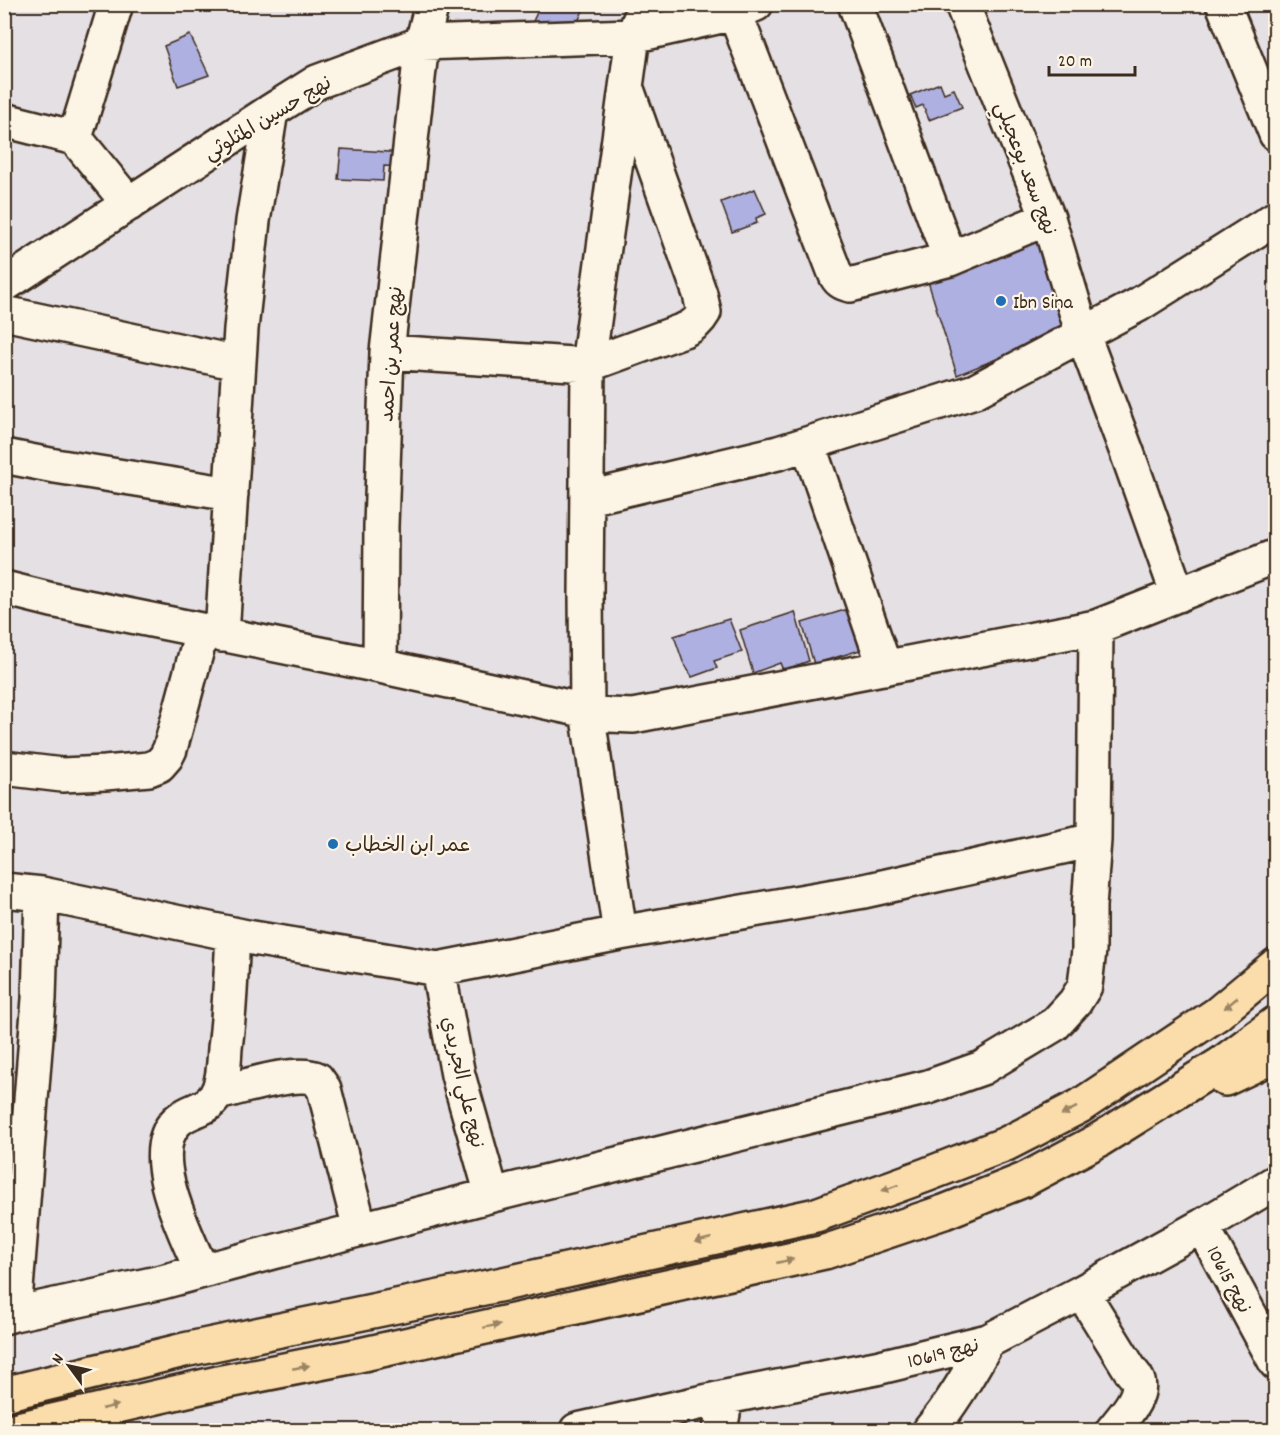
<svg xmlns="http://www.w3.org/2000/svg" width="1280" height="1435" viewBox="0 0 1280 1435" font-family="Dekko,'Playpen Sans Arabic',sans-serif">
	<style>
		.building { fill: #aeb0e1; stroke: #3b2a1e; stroke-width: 1.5 }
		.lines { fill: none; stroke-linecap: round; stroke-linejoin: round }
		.minor-casing { stroke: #3b2a1e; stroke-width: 38 }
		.trunk-casing { stroke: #3b2a1e; stroke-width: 38 }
		.minor { stroke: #fcf5e5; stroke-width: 33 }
		.trunk { stroke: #fbddab; stroke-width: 33 }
		.oneway { fill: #9b8464 }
		.poi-dot { fill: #1f6fb2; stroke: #fcf5e5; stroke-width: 2 }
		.labels { text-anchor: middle; stroke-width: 4.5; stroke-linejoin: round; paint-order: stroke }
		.street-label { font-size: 20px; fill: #3b2a1e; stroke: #fcf5e5 }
		.poi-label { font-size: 20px; fill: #3b2a1e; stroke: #fcf5e5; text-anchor: start }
	</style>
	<rect width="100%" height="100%" fill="#e5e0e4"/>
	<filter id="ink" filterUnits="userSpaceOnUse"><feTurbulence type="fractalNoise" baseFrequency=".0167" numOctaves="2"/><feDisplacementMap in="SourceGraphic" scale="12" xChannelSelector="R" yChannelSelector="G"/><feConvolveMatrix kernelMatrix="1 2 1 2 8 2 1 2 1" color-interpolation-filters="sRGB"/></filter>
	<g filter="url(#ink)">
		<path class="building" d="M541,4h45l-12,26 -47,4z
			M190,35l19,40 -31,11 -14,-40z
			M940,83l4,10 10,-4 8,18 -33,13 -6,-15 -7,3 -6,-13z
			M341,149l63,4v14l-20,-1 -1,15 -45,-2z
			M755,189l11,25 -10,4 1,5 -25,9 -11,-30z
			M1044,225l32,102 -119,48 -31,-100z
			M858,606l12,41 -56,17 -12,-41z
			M795,612l14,49 -26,9 -3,-7 -27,10 -13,-43z
			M729,619l13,33 -28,9 3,7 -25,9 -9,-15 -9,-26z"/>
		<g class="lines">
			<defs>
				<path id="minor" d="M962,4l86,214 35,117 45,120 50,140
					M1223,4l53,130
					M735,13l100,260c3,8 7,10 15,12l100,-26 -95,-255
					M4,120l71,18 54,66
					M75,138l41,-134
					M950,259l98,-41
					M4,285l267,-174 46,-29 105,-39 211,-7 102,-23 21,-9
					M4,313l234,50
					M387,352l201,13 96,-35c10,-4 15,-9 20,-18l-4,-18 -72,-202
					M808,444l77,224
					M4,456l51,10 176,28
					M588,498l190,-45 197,-62 163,-86 138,-87
					M4,588l48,12 328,66 207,45 22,4 24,1 463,-89 180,-71
					M222,635l19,-306 12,-108 18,-110
					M380,666l1,-140 6,-174 35,-309 10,-39
					M4,768l58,7 43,-2 44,-4 10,-4 7,-8 4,-8 32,-118
					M4,890l38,4 205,43 191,32 182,-36 244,-42 230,-51
					M620,933l-33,-222 -1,-117 2,-229 45,-329 13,-32
					M438,969l20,106 34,120
					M217,1093c23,-5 80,-24 100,-14l7,10 36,140
					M1202,1226l74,137
					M202,1271c-15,-35 -59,-117 -25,-150 15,-14 33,-9 42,-32 5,-12 5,-27 6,-41 5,-38 6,-76 8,-114
					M1082,1292l49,79c2,3 5,5 6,8 8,16 -15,39 -24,51
					M14,1314l25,-315 3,-105
					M4,1317l10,-3 148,-32 111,-30 219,-57 436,-108 54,-19 73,-44 20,-22 10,-16 4,-36v-44l5,-66 2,-213
					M577,1430l149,-33 150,-29 112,-27 94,-49 120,-66 74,-44
					M720,1430l6,-33
					M930,1430c23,-27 40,-58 58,-89"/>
				<path id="trunk" d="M1225,1079l51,-24
					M4,1394l180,-44 319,-66 313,-69 110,-40 80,-31 74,-38 137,-92 59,-49
					M13,1430l205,-47 137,-27 470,-104 119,-40 80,-32 75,-40 122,-76 55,-41"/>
			</defs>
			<use href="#minor" class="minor-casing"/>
			<use href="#trunk" class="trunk-casing"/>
			<use href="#minor" class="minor"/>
			<use href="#trunk" class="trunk"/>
		</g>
		<defs><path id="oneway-solid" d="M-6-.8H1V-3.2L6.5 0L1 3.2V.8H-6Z" transform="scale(1.5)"/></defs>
		<g class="oneway">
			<use href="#oneway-solid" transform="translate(1231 1003) rotate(140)"/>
			<use href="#oneway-solid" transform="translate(1069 1111) rotate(153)"/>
			<use href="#oneway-solid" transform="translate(890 1188) rotate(160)"/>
			<use href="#oneway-solid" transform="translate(703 1240) rotate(167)"/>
			<use href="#oneway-solid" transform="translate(785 1261) rotate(-13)"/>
			<use href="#oneway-solid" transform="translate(492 1326) rotate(-12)"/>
			<use href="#oneway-solid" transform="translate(301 1367) rotate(-11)"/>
			<use href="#oneway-solid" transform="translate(110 1407) rotate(-13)"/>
		</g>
	</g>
	<g class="poi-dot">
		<circle cx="1001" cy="301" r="6"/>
		<circle cx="333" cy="844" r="6"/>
	</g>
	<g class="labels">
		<g class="street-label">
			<text transform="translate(267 117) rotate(-31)" y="7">نهج حسين المثلوثي</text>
			<text transform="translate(1027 168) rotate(69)" y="7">نهج سعد بوعجيلي</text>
			<text transform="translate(390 354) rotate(-86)" y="7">نهج عمر بن احمد</text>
			<text transform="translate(464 1082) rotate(77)" y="7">نهج علي الجريدي</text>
			<text transform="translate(1230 1279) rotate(62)" y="7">نهج 10615</text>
			<text transform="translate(943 1352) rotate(-14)" y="7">نهج 10619</text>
		</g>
		<g class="poi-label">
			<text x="1013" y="308">Ibn Sina</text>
			<text x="345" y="851">عمر ابن الخطاب</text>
		</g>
	</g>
	<rect width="1280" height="1435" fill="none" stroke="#fcf5e5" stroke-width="24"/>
	<rect x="12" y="12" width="1256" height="1411" fill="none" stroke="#3b2a1e" stroke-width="2" filter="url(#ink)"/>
	<g transform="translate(69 1366) rotate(303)" stroke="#fcf5e5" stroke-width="4.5" paint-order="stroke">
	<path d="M0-4.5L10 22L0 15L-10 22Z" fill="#3b2a1e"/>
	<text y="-9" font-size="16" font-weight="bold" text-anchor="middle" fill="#3b2a1e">N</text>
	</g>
	<path d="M1049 66v9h86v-9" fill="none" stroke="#3b2a1e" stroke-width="3"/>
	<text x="1058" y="66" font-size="18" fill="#3b2a1e" stroke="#fcf5e5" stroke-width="4.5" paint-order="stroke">20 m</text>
</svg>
